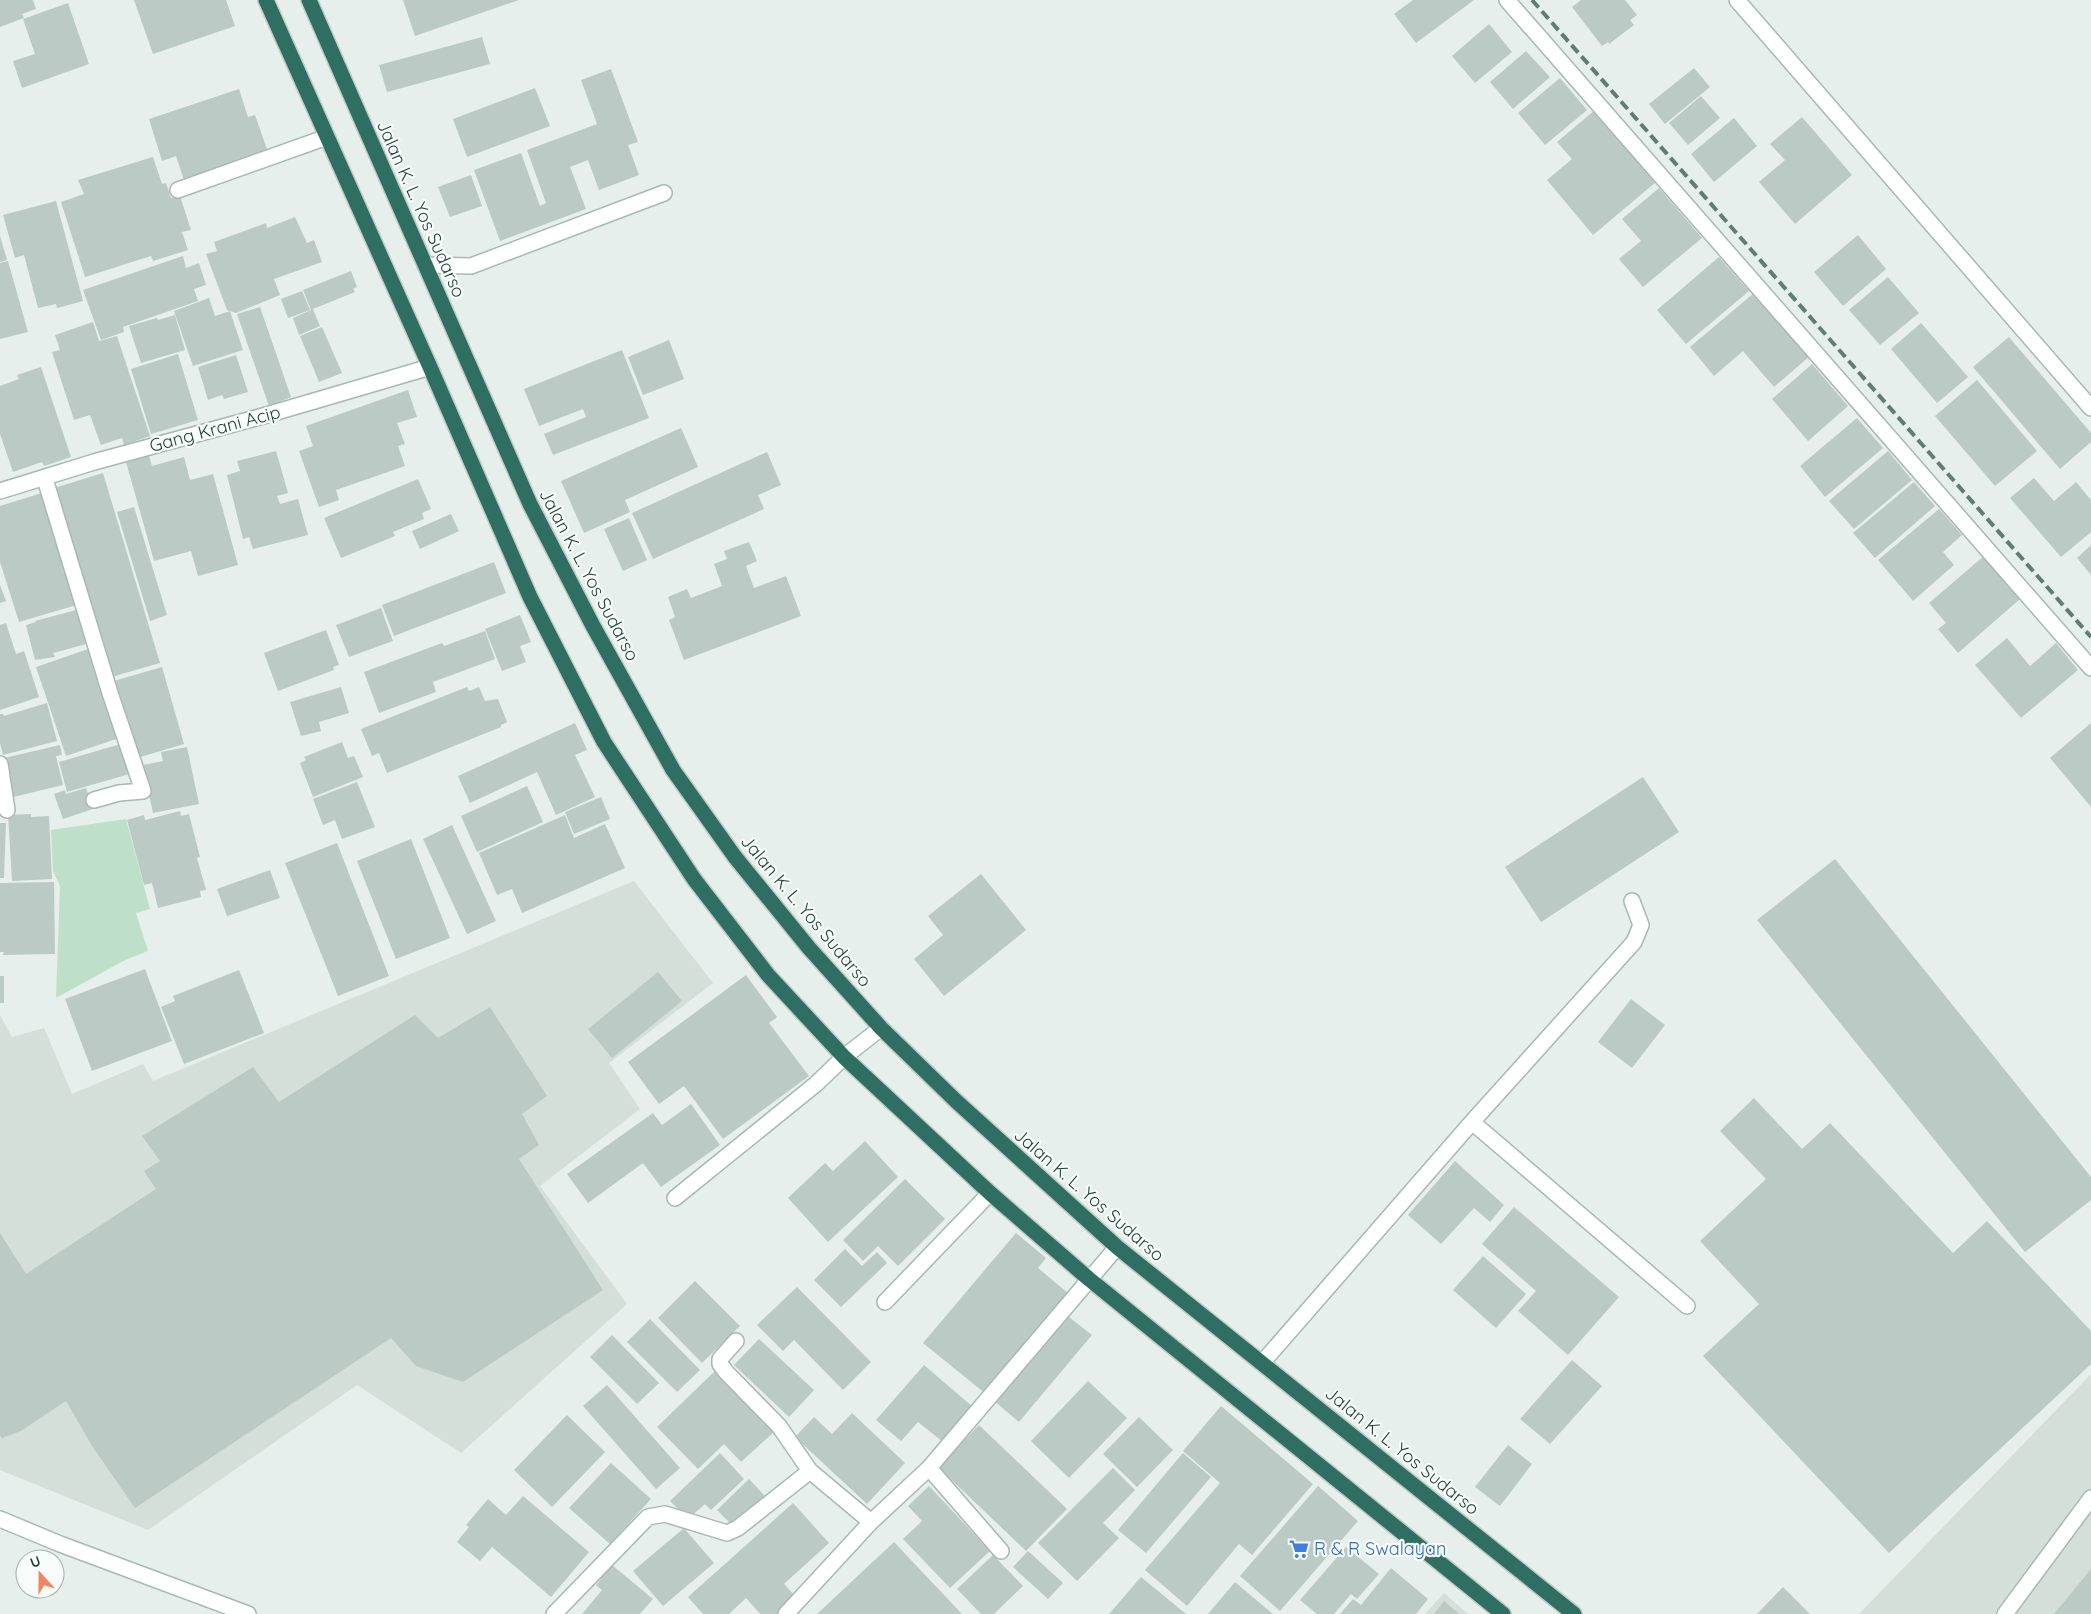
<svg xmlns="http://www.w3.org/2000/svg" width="2091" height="1614" viewBox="0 0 2091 1614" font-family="Quicksand,sans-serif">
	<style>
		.built { fill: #d4dfda }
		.green { fill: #bfe0c8 }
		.building { fill: #bbcac4 }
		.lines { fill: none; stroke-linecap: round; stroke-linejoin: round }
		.lane-casing { stroke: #a8b8b2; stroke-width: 18 }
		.street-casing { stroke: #a8b8b2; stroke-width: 18 }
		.highway-casing { stroke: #c2cac8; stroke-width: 18 }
		.lane { stroke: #fff; stroke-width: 15 }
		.street { stroke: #fff; stroke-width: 15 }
		.highway { stroke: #2f6f62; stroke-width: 15 }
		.rail { stroke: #5f7d75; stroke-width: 4; stroke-dasharray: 10 5; stroke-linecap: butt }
		.labels { text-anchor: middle; stroke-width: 4.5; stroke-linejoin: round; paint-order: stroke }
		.street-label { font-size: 18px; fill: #24423a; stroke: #f7fbf9 }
		.shop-label { font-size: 18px; fill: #366cbe; stroke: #f7fbf9; text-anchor: start }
	</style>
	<rect width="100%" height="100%" fill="#e6efeb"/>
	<path class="built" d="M634,881l79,102 -104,80 31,46 -100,77 87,118 -166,149 -104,-68 -209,145 -148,-60v-455l12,22 32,-9 28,66 71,-30 10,17z
		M2091,1374v240h-232z
		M1444,1593l24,21h-43z"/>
	<path class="green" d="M126,819l24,90 -14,4 12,38 -23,9 -69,38 4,-112 -7,-15 -2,-41z"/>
	<path class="building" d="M0,0h33l3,9 -14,5 2,4 -24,9z
		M134,0h92l9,26 -82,28z
		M403,0h116l-104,36z
		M1413,0h61l-58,43 -22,-29z
		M1581,0h44l12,15 -7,5 4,5 -25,19 -1,-2 -6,4 -30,-39z
		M68,3l21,61 -67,24 -9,-27 22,-7 -12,-35z
		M1489,24l23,28 -37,31 -23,-27z
		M482,37l8,27 -103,28 -8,-27z
		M1526,51l24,26 -37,32 -23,-27z
		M1694,68l16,19 -45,37 -16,-20z
		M611,69l27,73 -10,3 11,30 -40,15 -11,-30 -18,7 16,42 -86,32 -26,-71 47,-17 19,53 6,-3 -19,-53 70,-26 -16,-44z
		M1560,78l27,32 -42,35 -27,-32z
		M535,88l15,38 -83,31 -14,-38z
		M239,89l9,28 7,-2 13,37 -84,28 -8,-24 -14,5 -13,-42z
		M1701,96l19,22 -32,27 -19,-22z
		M1595,110l61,72 -63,53 -46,-55 25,-21 -15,-17z
		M1802,117l50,58 -57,49 -36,-42 26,-22 -15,-16z
		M1734,118l23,28 -43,36 -23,-28z
		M153,157l9,27 4,-1 5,15 9,-2 11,34 -9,2 6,18 -35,11 -2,-5 -66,21 -24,-75 23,-8 -6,-14z
		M471,175l11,31 -32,11 -12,-30z
		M1659,188l43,50 -59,49 -24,-28 22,-18 -19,-22z
		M56,201l27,100 -26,7 -1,-4 -18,4 -14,-53 -9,3 -12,-43z
		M295,217l12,26 7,-3 8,22 -48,17 6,16 -44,18 -9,-3 -21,-56 11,-3 -3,-9 52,-19 1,5z
		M1858,235l28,34 -43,37 -29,-34z
		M0,236l7,24 -7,2z
		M183,256l3,12 13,-5 7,22 -12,4 4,12 -75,26 1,5 -23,8 -18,-50z
		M1719,257l30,34 -63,53 -29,-34z
		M8,261l20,71 -28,7v-76z
		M351,271l6,16 -4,2 2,3 -42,17 7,17 -21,9 -6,-17 18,-8 -8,-20z
		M1888,277l31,36 -39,32 -31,-35z
		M302,291l8,19 -22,8 -7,-19z
		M1755,292l55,64 -36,31 -31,-36 -29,25 -24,-29z
		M209,298l6,18 15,-5 13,39 -50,16 -19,-55z
		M260,307l31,90 -22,9 -32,-92z
		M175,315l10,35 -44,13 -12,-37 28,-8 1,2z
		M93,322l6,19 -3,1 21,-6 33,100 -26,9 -2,-7 -21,7 -11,-30 -16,5 -22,-68 8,-2 -5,-15z
		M1921,323l47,54 -31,26 -46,-54z
		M322,327l20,46 -23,9 -19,-46z
		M2009,337l82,96v9l-31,27 -87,-102z
		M669,340l15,39 -41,16 -15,-38z
		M622,350l27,68 -96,37 -9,-21 42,-17 -3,-8 -44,17 -15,-37z
		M178,354l20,66 -47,14 -20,-65z
		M236,355l12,37 -24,7 -2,-4 -14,5 -10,-33z
		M1812,364l36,42 -40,35 -36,-42z
		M41,367l30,90 -27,9 -2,-4 -29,10 -13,-38v-48l19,-7 -2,-4z
		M1977,380l60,71 -42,35 -60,-70z
		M408,390l9,27 -20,6 8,21 -7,2 7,20 -69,24 3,10 -20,7 -20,-56 14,-5 -7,-20z
		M1857,418l26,30 -58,49 -25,-31z
		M681,428l17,39 -73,33 5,12 -46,21 -23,-52z
		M276,451l12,42 -11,3 3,8 18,-5 10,36 -55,14 -4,-12 -6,2 -16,-64 13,-4 -3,-10z
		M1888,451l24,29 -58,49 -25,-28z
		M767,452l14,33 -23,10 6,14 -111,50 -21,-46z
		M149,456l3,10 32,-9 6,23 23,-6 25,91 -40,11 -7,-25 -37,10 -28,-99z
		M103,473l57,190 -52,15 -57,-189z
		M2034,478l20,23 22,-19 15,18v32l-30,25 -51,-59z
		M418,479l13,30 -9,4 2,6 -31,13 2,4 -54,22 -17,-40z
		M1914,482l21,24 -60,52 -22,-25z
		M45,492l35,112 -61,18 -19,-60v-56z
		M134,507l33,108 -17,6 -33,-109z
		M1939,509l23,26 -19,17 11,13 -41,36 -35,-41z
		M451,514l8,17 -39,18 -8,-18z
		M629,518l18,42 -24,11 -19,-42z
		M749,542l8,19 -11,5 8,22 32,-12 15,40 -117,44 -15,-40 6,-3 -7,-20 19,-8 4,9 31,-12 -8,-22 13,-5 -3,-8z
		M2091,545v30l-14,-17z
		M1984,556l36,43 -62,54 -20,-24 8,-6 -17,-20z
		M494,562l12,31 -112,43 -12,-31z
		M0,585l6,16 -6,2z
		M381,608l12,33 -44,16 -13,-32z
		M80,609l10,34 -37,10 2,4 -20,3 -9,-35 10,-3 -1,-1z
		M520,615l11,27 -11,4 6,16 -24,9 -17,-42z
		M6,623l10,31 8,-3 15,46 -39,13v-85z
		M326,630l13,35 -6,2 1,3 -56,21 -14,-38z
		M485,631l10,28 -62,23 3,10 -57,21 -15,-41 78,-29 2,3z
		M2007,638l23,28 26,-23 22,27 -57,48 -46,-53z
		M91,648l31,89 -56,19 -30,-89z
		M162,667l22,77 -47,14 -23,-77z
		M341,687l8,26 -30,9 2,9 -20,5 -11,-34z
		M467,687l2,4 10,-4 6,14 13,-2 9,23 -6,3v2l-114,46 -8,-20 -7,3 -11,-27z
		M47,703l10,38 -54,14 -3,-12v-29h3l1,2z
		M575,723l12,27 -12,5 20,42 -39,18 -19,-43 -67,31 -12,-27z
		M2091,723v84l-41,-49z
		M342,742l6,16 6,-2 9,21 -50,20 -13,-34 6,-3 -2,-3z
		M124,743l9,30 -66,19 -8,-30z
		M60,745l2,10 -6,1 7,29 -54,13 -9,-39z
		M187,747l12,57 -46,9 -10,-48 20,-4 -2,-9z
		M1643,777l36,55 -138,90 -36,-55z
		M357,782l18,45 -33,12 -7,-19 -12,5 -10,-26z
		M527,786l16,36 -66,30 -16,-36z
		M86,788l7,21 -30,10 -9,-25 11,-4 1,4z
		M601,797l9,22 -36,15 -9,-22z
		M180,811l1,5 8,-2 11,43 -3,1 9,32 -6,1 1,6 -43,11 -6,-25 -8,2 -17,-65 17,-5 1,5z
		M31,814v3l18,-1 3,63 -40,2 -4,-66z
		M565,815l9,23 31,-14 20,44 -103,45 -10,-24 -15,6 -18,-42z
		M0,823h6l-2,55h-4z
		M452,825l44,96 -29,13 -44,-95z
		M411,839l39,99 -54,21 -39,-98z
		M337,843l52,133 -51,20 -53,-133z
		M1835,859l256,318v23l-66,52 -268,-332z
		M270,870l10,28 -53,18 -10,-27z
		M981,874l45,56 -82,66 -30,-37 29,-24 -15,-19z
		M54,882l1,72 -52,1 1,-3h-4v-69z
		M145,969l27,72 -80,30 -27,-72z
		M239,970l25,63 -80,31 -23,-57 14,-6 -2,-5z
		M658,972l24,29 -70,57 -24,-29z
		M746,975l31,42 -8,6 40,53 -86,63 -39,-53 -25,18 -31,-42z
		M0,976h4v27h-4z
		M1631,999l34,26 -33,43 -34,-26z
		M490,1007l57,89 -25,18 17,31 -20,14 84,131 -140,92 -47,-16 -25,-28 -256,170 -43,-62 -26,-45 -45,30 -19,7 -2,-3v-202l26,41 130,-85 -12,-18 16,-10 -18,-25 111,-69 26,35 136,-87 23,23z
		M1754,1098l48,51 28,-26 123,130 34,-32 104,110v33l-202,189 -186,-197 56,-52 -59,-63 66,-62 -46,-48z
		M691,1104l29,41 -59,42 -18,-24 -55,40 -21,-29 86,-61 9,12z
		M865,1141l33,36 -70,65 -40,-44 37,-35 8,8z
		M1455,1161l49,44 -14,17 -16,-14 -33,36 -33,-29z
		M905,1179l40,40 -47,47 -20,-20 -15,15 -20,-21z
		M1514,1207l105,90 -51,58 -50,-44 18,-20 -54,-47z
		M1016,1233l30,25 -8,10 31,26 -83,100 -63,-51z
		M845,1249l17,17 15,-14 10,11 -46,44 -27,-27z
		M1483,1256l43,38 -30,34 -43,-38z
		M695,1281l45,45 -38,37 -44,-45z
		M797,1287l74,75 -28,28 -49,-50 -11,11 -26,-26z
		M1065,1314l27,21 -73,87 -26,-22z
		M650,1319l50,51 -23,22 -50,-50z
		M612,1335l47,48 -22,21 -47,-47z
		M759,1339l55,51 -25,27 -55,-52z
		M1572,1360l30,26 -52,58 -30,-25z
		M924,1365l49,42 -30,35 -25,-20 -17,19 -25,-21z
		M716,1370l59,61 -34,31 -17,-18 -26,25 -41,-42z
		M1088,1381l39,37 -58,60 -38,-37z
		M607,1385l73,83 -24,21 -73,-83z
		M1221,1406l92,78 -61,71 -13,-11 -52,62 -42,-36 75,-87 -37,-32z
		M852,1413l53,50 -38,41 -72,-67 19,-20 18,17z
		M567,1415l38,37 -53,55 -38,-37z
		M1139,1417l34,33 -36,37 -34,-33z
		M979,1425l88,84 -41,42 -88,-84z
		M1508,1445l24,19 -32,42 -25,-19z
		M720,1453l24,26 -33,31 -6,-6 -17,15 -18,-18z
		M1183,1453l28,24 -65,76 -28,-23z
		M611,1463l40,36 -41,45 -41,-36z
		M1113,1468l22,22 -32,33 16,15 -42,43 -39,-38z
		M749,1479l17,18 -32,30 -17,-17z
		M929,1486l61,65 -40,37 -47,-49 19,-18 -14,-15z
		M1318,1486l40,35 -78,90 -40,-35z
		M523,1496l66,56 -38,45 -59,-50 -12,14 -23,-19 12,-15 -3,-2 22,-26 18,16z
		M793,1503l36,40 -45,41 12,13 -18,17h-18l-14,-16 -17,16h-26l-15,-17z
		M684,1528l30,35 -51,43 -30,-35z
		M894,1542l68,72h-145z
		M1346,1547l33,27 -22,25 -6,-5 -17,20h-17l-17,-14z
		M1028,1551l35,32 -15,16 -35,-32z
		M993,1555l30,31 -29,28h-13l-24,-25z
		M612,1565l41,34 -13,15h-58l20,-24 -6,-5z
		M1391,1568l37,31 -12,15h-76l13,-15 8,6z
		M2091,1569v45h-37z
		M1141,1577l45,37h-77z
		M1235,1582l38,32h-65z
		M1783,1587l27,27h-53z
		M1444,1601l15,13h-25z"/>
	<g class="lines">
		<defs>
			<path id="lane" d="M1737,0l354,408
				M1472,1122l215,184
				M675,1198l141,-114 28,-27 37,-29
				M885,1302l105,-109
				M1262,1363l210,-241 162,-180 7,-17 -9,-24
				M2005,1614l86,-116"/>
			<path id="street" d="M1507,0l584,668
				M178,190l149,-53
				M425,265l46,1 193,-73
				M45,479l65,214 33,98 -24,2 -25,7
				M0,491l94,-29 169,-46 167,-49
				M0,764l7,46
				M736,1341l-16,18v5l6,8 53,54 31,45 61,51
				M929,1468l72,83
				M0,1519l60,25 188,70
				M554,1614l94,-97 17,-3 62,19 11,-5 72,-57
				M786,1614l85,-92 58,-54 188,-221"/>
			<path id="highway" d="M266,0l164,367 100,230 74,145 90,137 74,96 76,82 146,136 99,86 414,335
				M309,0l221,504 63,122 80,144 62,87 74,91 72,80 75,73 161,146 457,367"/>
		</defs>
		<use href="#lane" class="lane-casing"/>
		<use href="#street" class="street-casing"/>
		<use href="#highway" class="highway-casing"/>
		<use href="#lane" class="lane"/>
		<use href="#street" class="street"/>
		<use href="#highway" class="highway"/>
		<path class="rail" d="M1532,0l559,637"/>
	</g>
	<defs>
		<symbol id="supermarket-bare" viewBox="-9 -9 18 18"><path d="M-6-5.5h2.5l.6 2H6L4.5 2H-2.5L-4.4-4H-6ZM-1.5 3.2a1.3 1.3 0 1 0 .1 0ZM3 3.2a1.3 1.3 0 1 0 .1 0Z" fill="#3f7fe0" stroke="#f7fbf9" stroke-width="2.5" paint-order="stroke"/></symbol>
	</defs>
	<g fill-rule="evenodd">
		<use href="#supermarket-bare" x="1285" y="1535" width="28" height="28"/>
	</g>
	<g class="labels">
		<g class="street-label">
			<text transform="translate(421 209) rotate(66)" y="6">Jalan K. L. Yos Sudarso</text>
			<text transform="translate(215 429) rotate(-15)" y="6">Gang Krani Acip</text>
			<text transform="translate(589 575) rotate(62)" y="6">Jalan K. L. Yos Sudarso</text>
			<text transform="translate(806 911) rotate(50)" y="6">Jalan K. L. Yos Sudarso</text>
			<text transform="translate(1089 1195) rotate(41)" y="6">Jalan K. L. Yos Sudarso</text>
			<text transform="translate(1402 1451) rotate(39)" y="6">Jalan K. L. Yos Sudarso</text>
		</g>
		<g class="shop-label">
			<text x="1314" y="1555">R &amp; R Swalayan</text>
		</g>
	</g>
	<g transform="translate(40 1574) rotate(339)"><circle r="24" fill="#f7fbf9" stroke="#a3b1ad"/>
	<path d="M0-4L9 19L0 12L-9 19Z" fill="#f4845f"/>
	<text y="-8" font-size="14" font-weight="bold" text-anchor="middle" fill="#24423a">U</text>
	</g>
</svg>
